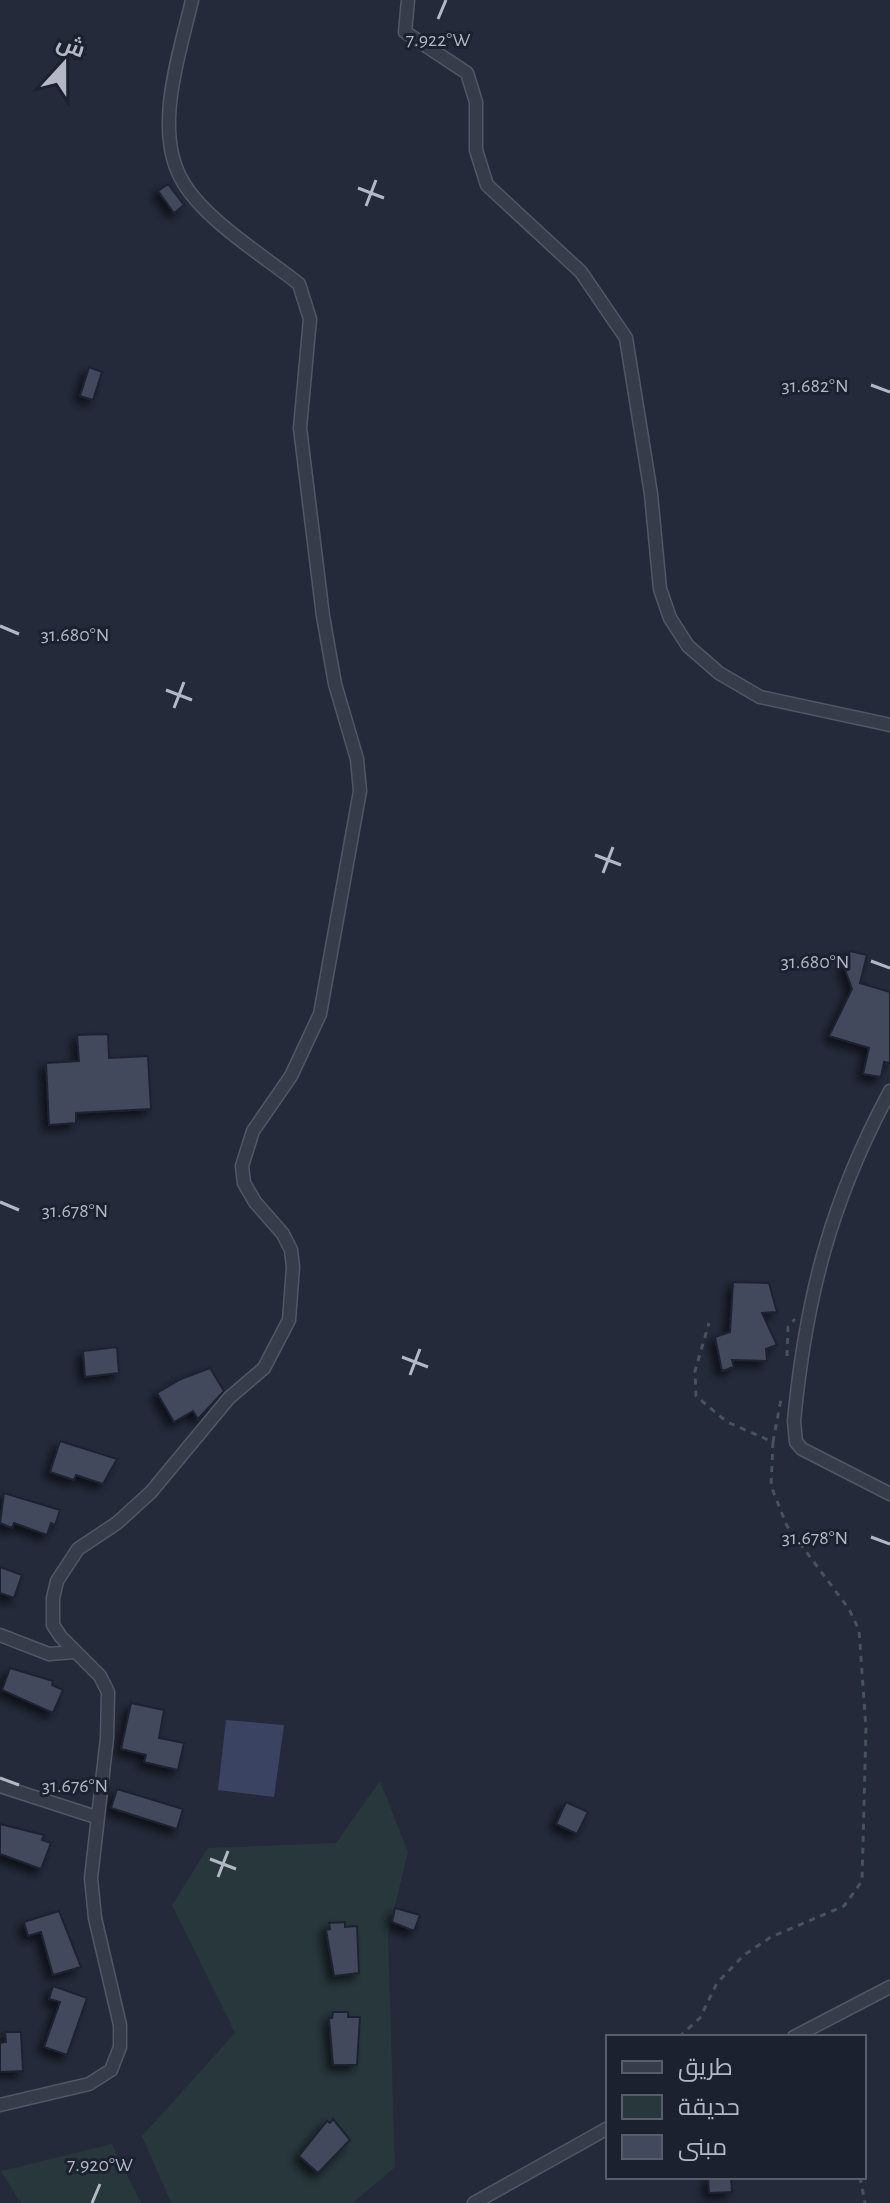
<svg xmlns="http://www.w3.org/2000/svg" width="890" height="2203" viewBox="0 0 890 2203" font-family="'Alegreya Sans',Cairo,sans-serif">
	<style>
		.green { fill: #27373c }
		.water { fill: #3a4462 }
		.building { fill: #43495c; stroke: #1e2331; stroke-width: 2; filter: url(#shadow) }
		.lines { fill: none; stroke-linecap: round; stroke-linejoin: round }
		.minor-casing { stroke: #525765; stroke-width: 15 }
		.path { stroke: #45545a; stroke-width: 3; stroke-dasharray: 6 6; stroke-linecap: butt }
		.minor { stroke: #373c4a; stroke-width: 12 }
		.ticks { fill: none; stroke: #b3b7c6; stroke-width: 3 }
		.ticks-label { font-size: 20px; text-anchor: middle; fill: #b3b7c6; stroke: #1c212f; stroke-width: 6; stroke-linejoin: round; paint-order: stroke }
	</style>
	<defs>
		<filter id="shadow"><feDropShadow dx="-5.5" dy="5.5" stdDeviation="4" flood-color="#0009"/></filter>
	</defs>
	<rect width="100%" height="100%" fill="#242a3a"/>
	<path class="green" d="M380,1781l28,71 -20,83 7,232 -42,36h-182l-29,-67 93,-103 -63,-128 36,-57 128,-5z
		M112,2144l29,59h-120l-20,-32z"/>
	<path class="water" d="M226,1720l58,5 -10,72 -56,-7z"/>
	<path class="building" d="M168,184l16,21 -10,8 -16,-22z
		M89,367l13,5 -9,28 -13,-4z
		M850,951l17,4 -7,28 30,9v71l-6,-1 -3,15 -18,-3 6,-26 -40,-12 23,-47 -8,-22z
		M108,1034l1,24 39,-2 3,53 -75,4v10l-27,2 -3,-62 33,-2 -2,-26z
		M733,1282l36,1 8,29 -15,1 15,32 -11,4 1,12 -35,-1 2,7 -12,4 -7,-34 15,-5z
		M117,1347l2,26 -34,4 -2,-26z
		M210,1368l14,23 -26,28 -5,-8 -19,11 -17,-29 24,-14z
		M60,1441l57,18 -14,25 -27,-9 -2,5 -24,-8z
		M4,1493l56,17 -5,15 -4,-2 -4,12 -33,-12 -2,5 -12,-5z
		M0,1567l22,8 -8,23 -14,-5z
		M10,1668l43,13 -1,4 11,5 -10,23 -51,-23z
		M131,1703l33,7 -5,28 25,5 -6,27 -34,-8 2,-7 -25,-6z
		M117,1789l66,20 -6,20 -66,-21z
		M566,1802l22,10 -11,22 -21,-10z
		M0,1824l44,11 -2,5 9,3 -10,26 -41,-15z
		M395,1908l25,7 -6,16 -22,-9z
		M59,1911l22,56 -28,8 -12,-43 -13,4 -4,-14z
		M345,1922v5l12,-1 2,47 -25,3 -8,-46 4,-1 -1,-6z
		M53,1986l34,12 -20,57 -23,-8 16,-45 -11,-3z
		M333,2012h15v5h12l-3,48h-24l-4,-47h3z
		M5,2032h16l2,39 -23,1v-29l6,-1z
		M333,2119l17,21 -32,33 -19,-17 28,-35 3,2z
		M708,2177h23l1,15 -23,1z"/>
	<g class="lines">
		<defs>
			<path id="minor" d="M408,0l-3,32 62,41 9,29v48l11,35 94,87 45,66 25,156 9,95 10,29 18,28 31,27 41,24 130,28
				M890,1091c-59,110 -84,205 -96,330l2,21 6,7 88,45
				M0,1635l49,19 26,-2
				M0,1786l96,31
				M794,2037l96,-50
				M0,2105l89,-21 22,-14 9,-23v-22l-25,-107 -4,-40 16,-140 1,-46 -8,-16 -39,-39 -8,-12v-27l4,-17 21,-32 39,-26 34,-31 78,-94 35,-30 25,-48 4,-53 -2,-17 -8,-16 -28,-32 -11,-19 -2,-17 11,-35 38,-55 29,-62 40,-223 -3,-32 -22,-75 -12,-68 -23,-188 10,-109 -11,-35c-35,-28 -94,-64 -116,-102 -31,-51 -3,-129 9,-182
				M474,2203l134,-75"/>
		</defs>
		<use href="#minor" class="minor-casing"/>
		<path class="path" d="M787,1356l1,-29 7,-8
			M773,1442l8,-43
			M679,2037l21,-19 17,-35 27,-28 27,-18 73,-31 18,-25 4,-152 -7,-99 -10,-21 -62,-83 -16,-40 2,-44 -46,-20 -31,-26 -1,-25 14,-48
			M860,2177l5,26"/>
		<use href="#minor" class="minor"/>
	</g>
	<path class="ticks" d="M438,19l8,-19M358,188l26,10M366,206l10,-26M871,385l19,7M0,626l19,8M166,690l26,10M174,708l10,-26M595,855l26,10M603,873l10,-26M871,961l19,7M0,1202l19,8M402,1357l26,10M410,1375l10,-26M871,1537l19,7M0,1778l19,7M210,1859l26,10M218,1877l10,-26M92,2203l8,-19"/>
	<g class="ticks-label">
		<text x="438" y="46">7.922°W</text>
		<text x="815" y="392">31.682°N</text>
		<text x="75" y="641">31.680°N</text>
		<text x="815" y="968">31.680°N</text>
		<text x="75" y="1217">31.678°N</text>
		<text x="815" y="1544">31.678°N</text>
		<text x="75" y="1792">31.676°N</text>
		<text x="100" y="2171">7.920°W</text>
	</g>
	<rect x="606" y="2035" width="260" height="144" fill="#1c212f" stroke="#585d6b" stroke-width="2"/>
	<rect x="622" y="2061" width="40" height="12" fill="#373c4a" stroke="#585d6b" stroke-width="2"/>
	<text x="678" y="2075" font-size="24" fill="#b3b7c6">طريق</text>
	<rect x="622" y="2095" width="40" height="24" fill="#27373c" stroke="#585d6b" stroke-width="2"/>
	<text x="678" y="2115" font-size="24" fill="#b3b7c6">حديقة</text>
	<rect x="622" y="2135" width="40" height="24" fill="#43495c" stroke="#585d6b" stroke-width="2"/>
	<text x="678" y="2155" font-size="24" fill="#b3b7c6">مبنى</text>
	<g transform="translate(64 64) rotate(21)" stroke="#1c212f" stroke-width="6" paint-order="stroke">
	<path d="M0-6L14 30L0 20L-14 30Z" fill="#b3b7c6"/>
	<text y="-12" font-size="22" font-weight="bold" text-anchor="middle" fill="#b3b7c6">ش</text>
	</g>
</svg>
